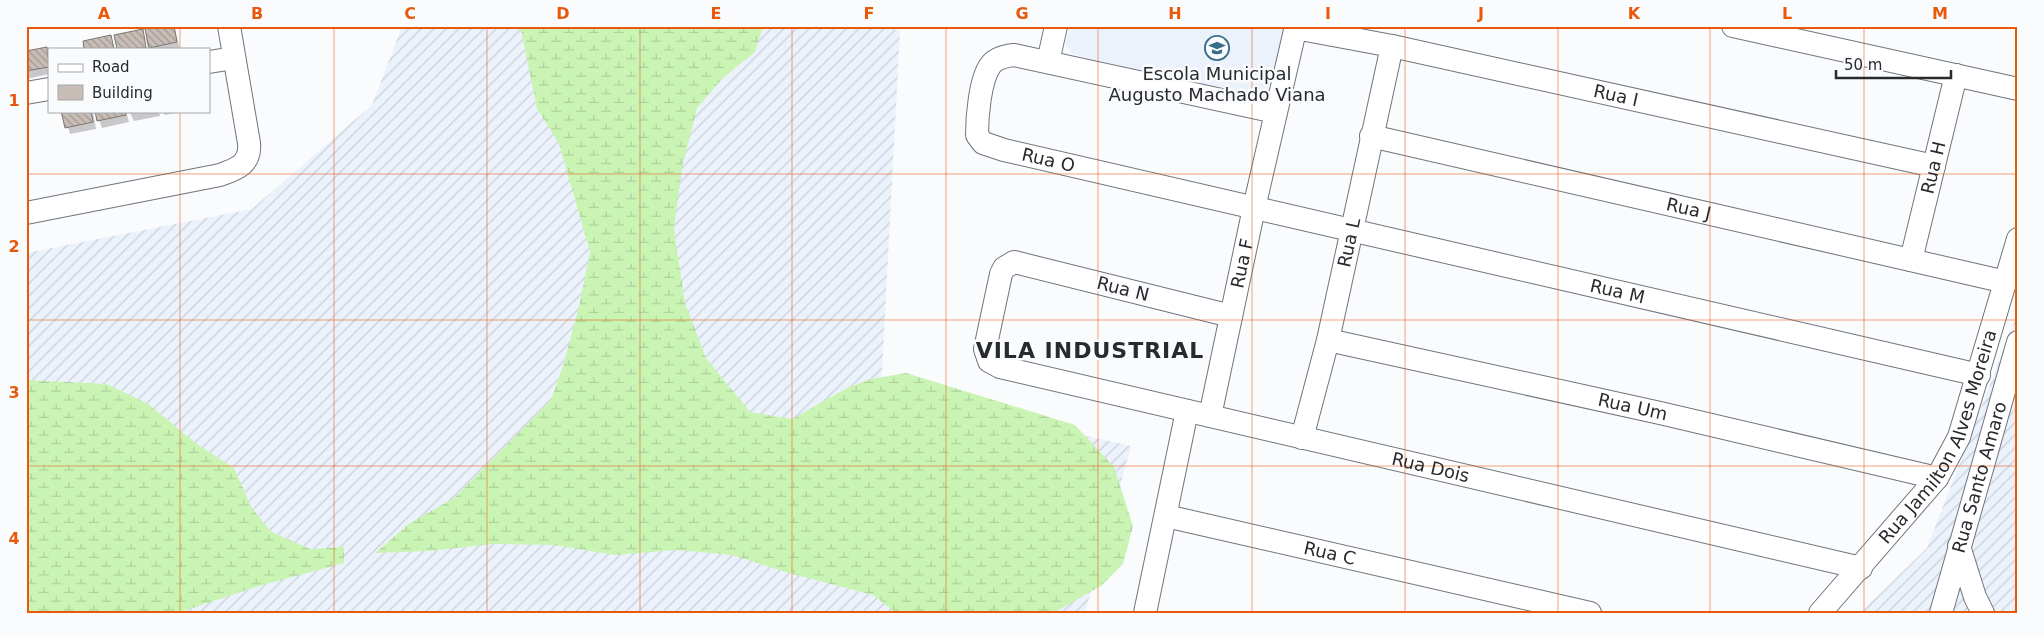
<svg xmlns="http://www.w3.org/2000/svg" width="2044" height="639" viewBox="0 0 2044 639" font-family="'DejaVu Sans',sans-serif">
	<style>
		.built { fill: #ecf2fc }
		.industrial { fill: url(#industrial-furrows) }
		.wetland { fill: url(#wetland-marsh) }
		.shadow { fill: #0003 }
		.building { fill: url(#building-back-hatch); stroke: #807670 }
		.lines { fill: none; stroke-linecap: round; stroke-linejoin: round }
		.minor-casing { stroke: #6f747d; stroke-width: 24 }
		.minor { stroke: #fff; stroke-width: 22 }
		.grid { fill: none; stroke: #e8590c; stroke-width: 1; stroke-opacity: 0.55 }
		.labels { text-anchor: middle; stroke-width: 5; stroke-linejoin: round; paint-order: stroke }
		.poi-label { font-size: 18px; fill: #282a2e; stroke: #fafbfd }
		.street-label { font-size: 18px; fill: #282a2e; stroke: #fafbfd }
		.district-label { font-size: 22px; font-weight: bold; letter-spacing: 1px; fill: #282a2e; stroke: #fafbfd }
		.neatline { fill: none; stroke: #e8590c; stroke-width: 2 }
		.grid-label { font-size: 16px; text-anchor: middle; font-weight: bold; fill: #e8590c }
	</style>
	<defs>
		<pattern id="industrial-furrows" width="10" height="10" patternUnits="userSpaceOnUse" patternTransform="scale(1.25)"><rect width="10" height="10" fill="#ecf2fc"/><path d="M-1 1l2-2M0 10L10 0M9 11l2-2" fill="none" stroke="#cad0d8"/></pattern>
		<pattern id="wetland-marsh" width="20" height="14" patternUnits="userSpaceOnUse" patternTransform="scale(1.25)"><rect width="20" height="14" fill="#caf4b4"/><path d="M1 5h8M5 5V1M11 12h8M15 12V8" fill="none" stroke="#aed19b"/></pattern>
		<pattern id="building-back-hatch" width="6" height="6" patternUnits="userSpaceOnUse" patternTransform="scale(1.25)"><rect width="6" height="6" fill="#c8bdb6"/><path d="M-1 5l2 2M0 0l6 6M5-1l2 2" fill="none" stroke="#a29a94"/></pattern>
	</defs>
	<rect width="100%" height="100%" fill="#fafbfd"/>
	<path class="built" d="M1069,26h217l-18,72 -7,1 -189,-45 -7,-9z"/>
	<path class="industrial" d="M402,26h482l16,5 -19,358 250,57 -46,167h-1059v-360l226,-44 120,-104z
		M2018,312v301h-158l67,-65z"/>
	<path class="wetland" d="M520,26h243l-8,26 -32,26 -26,30 -15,60 -8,62 11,73 21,55 44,54 42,7 55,-31 24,-9 35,-6 169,52 39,42 19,59 -10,38 -22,22 -48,27h-157l-23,-18 -88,-23 -53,-17 -56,-5 -61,5 -61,-10 -61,-1 -63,7 -55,2 35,-30 44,-25 97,-98 12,-34 16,-59 11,-55 -31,-108 -22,-36z
		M26,380l81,4 41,20 49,40 37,24 18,40 18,23 40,18 34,-2v16l-85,23 -82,27h-151z"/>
	<path class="shadow" d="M174,26l6,23h-29l-3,-5v5l-3,-13 3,5z
		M46,49l3,5v20l-22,5 -1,-26z
		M63,111h30l3,18 -26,5z
		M96,111h30l3,11 -27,6z
		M129,111h30l1,5 -26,5z
		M163,111h21l-19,4z"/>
	<path class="building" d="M157,26h17l3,16 -28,6 -4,-19z
		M143,29l3,19 -29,1 -3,-14z
		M111,35l3,14h-30l-1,-8z
		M47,47l2,20 -23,4v-20z
		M61,111h30l2,11 -28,6z
		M95,111h30l1,4 -29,6z"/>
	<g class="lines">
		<defs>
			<g id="minor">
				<path d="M1733,26l285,63"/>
				<path id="s1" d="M1295,28l97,18 542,120"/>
				<path d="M209,62l25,-4"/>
				<path d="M1048,62l8,-36"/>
				<path d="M26,93l23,-4"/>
				<path id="s2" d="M1276,112l-262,-57c-9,1 -19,3 -24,11 -10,14 -13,51 -13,69l6,8 21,7 975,225"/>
				<path id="s3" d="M1371,136l635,146"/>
				<path d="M26,213l194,-38c17,-6 31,-11 29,-32l-20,-117"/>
				<path id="s4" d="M1911,260l45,-185"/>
				<path id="s5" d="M1231,316l-217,-54 -10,6 -3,6 -16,75 4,12 11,6 861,201"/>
				<path id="s6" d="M1328,340l332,73 277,65"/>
				<path id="s7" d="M1210,416l44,-208 42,-182"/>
				<path id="s8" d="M1302,438l26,-98 64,-294"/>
				<path id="s9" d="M1166,516l424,97"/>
				<path d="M1959,546l16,51 8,16"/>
				<path d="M1145,613l42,-202"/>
				<path id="s10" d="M1820,613l117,-135 22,-41 59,-198"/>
				<path id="s11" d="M1941,613l77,-271"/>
			</g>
		</defs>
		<use href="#minor" class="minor-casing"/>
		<use href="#minor" class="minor"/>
	</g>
	<path class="grid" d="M180,26v23M334,26v587M487,26v587M640,26v587M792,26v587M946,26v587M1098,26v587M1252,26v587M1405,26v587M1558,26v587M1710,26v587M1864,26v587M180,111v502M26,174h1992M26,320h1992M26,466h1992"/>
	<defs>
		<symbol id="school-ring" viewBox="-11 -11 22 22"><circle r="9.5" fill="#fafbfd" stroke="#376f89" stroke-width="1.5"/><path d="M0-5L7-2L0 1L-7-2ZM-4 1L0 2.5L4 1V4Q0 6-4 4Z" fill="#376f89"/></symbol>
	</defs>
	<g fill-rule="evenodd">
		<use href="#school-ring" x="1203" y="34" width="28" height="28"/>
	</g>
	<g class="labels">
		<g class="poi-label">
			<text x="1217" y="80">Escola Municipal<tspan x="1217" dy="21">Augusto Machado Viana</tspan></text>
		</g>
		<g class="street-label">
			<text dy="6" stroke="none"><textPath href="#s1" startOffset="328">Rua I</textPath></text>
			<text dy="6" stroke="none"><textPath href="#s2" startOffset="444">Rua O</textPath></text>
			<text dy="6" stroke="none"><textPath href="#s4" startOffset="95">Rua H</textPath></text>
			<text dy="6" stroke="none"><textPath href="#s3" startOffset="326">Rua J</textPath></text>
			<text dy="6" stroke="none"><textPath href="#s8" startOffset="201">Rua L</textPath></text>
			<text dy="6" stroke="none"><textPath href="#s7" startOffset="156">Rua F</textPath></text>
			<text transform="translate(1123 289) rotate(14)" y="6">Rua N</text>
			<text dy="6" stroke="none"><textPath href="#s2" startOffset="1028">Rua M</textPath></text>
			<text dy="6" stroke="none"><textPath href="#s6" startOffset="312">Rua Um</textPath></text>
			<text dy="6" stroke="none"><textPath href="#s10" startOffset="216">Rua Jamilton Alves Moreira</textPath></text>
			<text dy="6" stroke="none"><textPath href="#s5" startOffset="786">Rua Dois</textPath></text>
			<text dy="6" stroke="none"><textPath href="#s11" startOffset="141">Rua Santo Amaro</textPath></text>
			<text dy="6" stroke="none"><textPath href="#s9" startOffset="168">Rua C</textPath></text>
		</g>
		<g class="district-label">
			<text x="1090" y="358">VILA INDUSTRIAL</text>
		</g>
	</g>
	<rect width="2044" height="639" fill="none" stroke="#fafbfd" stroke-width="55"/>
	<rect x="48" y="48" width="162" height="65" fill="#fafbfd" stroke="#a6a7aa"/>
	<rect x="58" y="64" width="25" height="8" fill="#ffffff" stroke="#a6a7aa"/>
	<text x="92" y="72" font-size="15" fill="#282a2e">Road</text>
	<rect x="58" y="85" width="25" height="15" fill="#c8bdb6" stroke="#a6a7aa"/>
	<text x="92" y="98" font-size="15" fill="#282a2e">Building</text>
	<path d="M1836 70v8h115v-8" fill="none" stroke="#282a2e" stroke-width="2.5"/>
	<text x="1844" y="70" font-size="15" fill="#282a2e" stroke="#fafbfd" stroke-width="4" paint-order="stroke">50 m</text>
	<rect x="28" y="28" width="1988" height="584" class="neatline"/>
	<g class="grid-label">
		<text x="104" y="19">A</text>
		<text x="257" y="19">B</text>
		<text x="410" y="19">C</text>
		<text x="563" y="19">D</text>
		<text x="716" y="19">E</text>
		<text x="869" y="19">F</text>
		<text x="1022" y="19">G</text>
		<text x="1175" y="19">H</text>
		<text x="1328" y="19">I</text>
		<text x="1481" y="19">J</text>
		<text x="1634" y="19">K</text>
		<text x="1787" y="19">L</text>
		<text x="1940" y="19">M</text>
		<text x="14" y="106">1</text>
		<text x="14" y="252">2</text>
		<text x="14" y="398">3</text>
		<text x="14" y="544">4</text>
	</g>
</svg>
